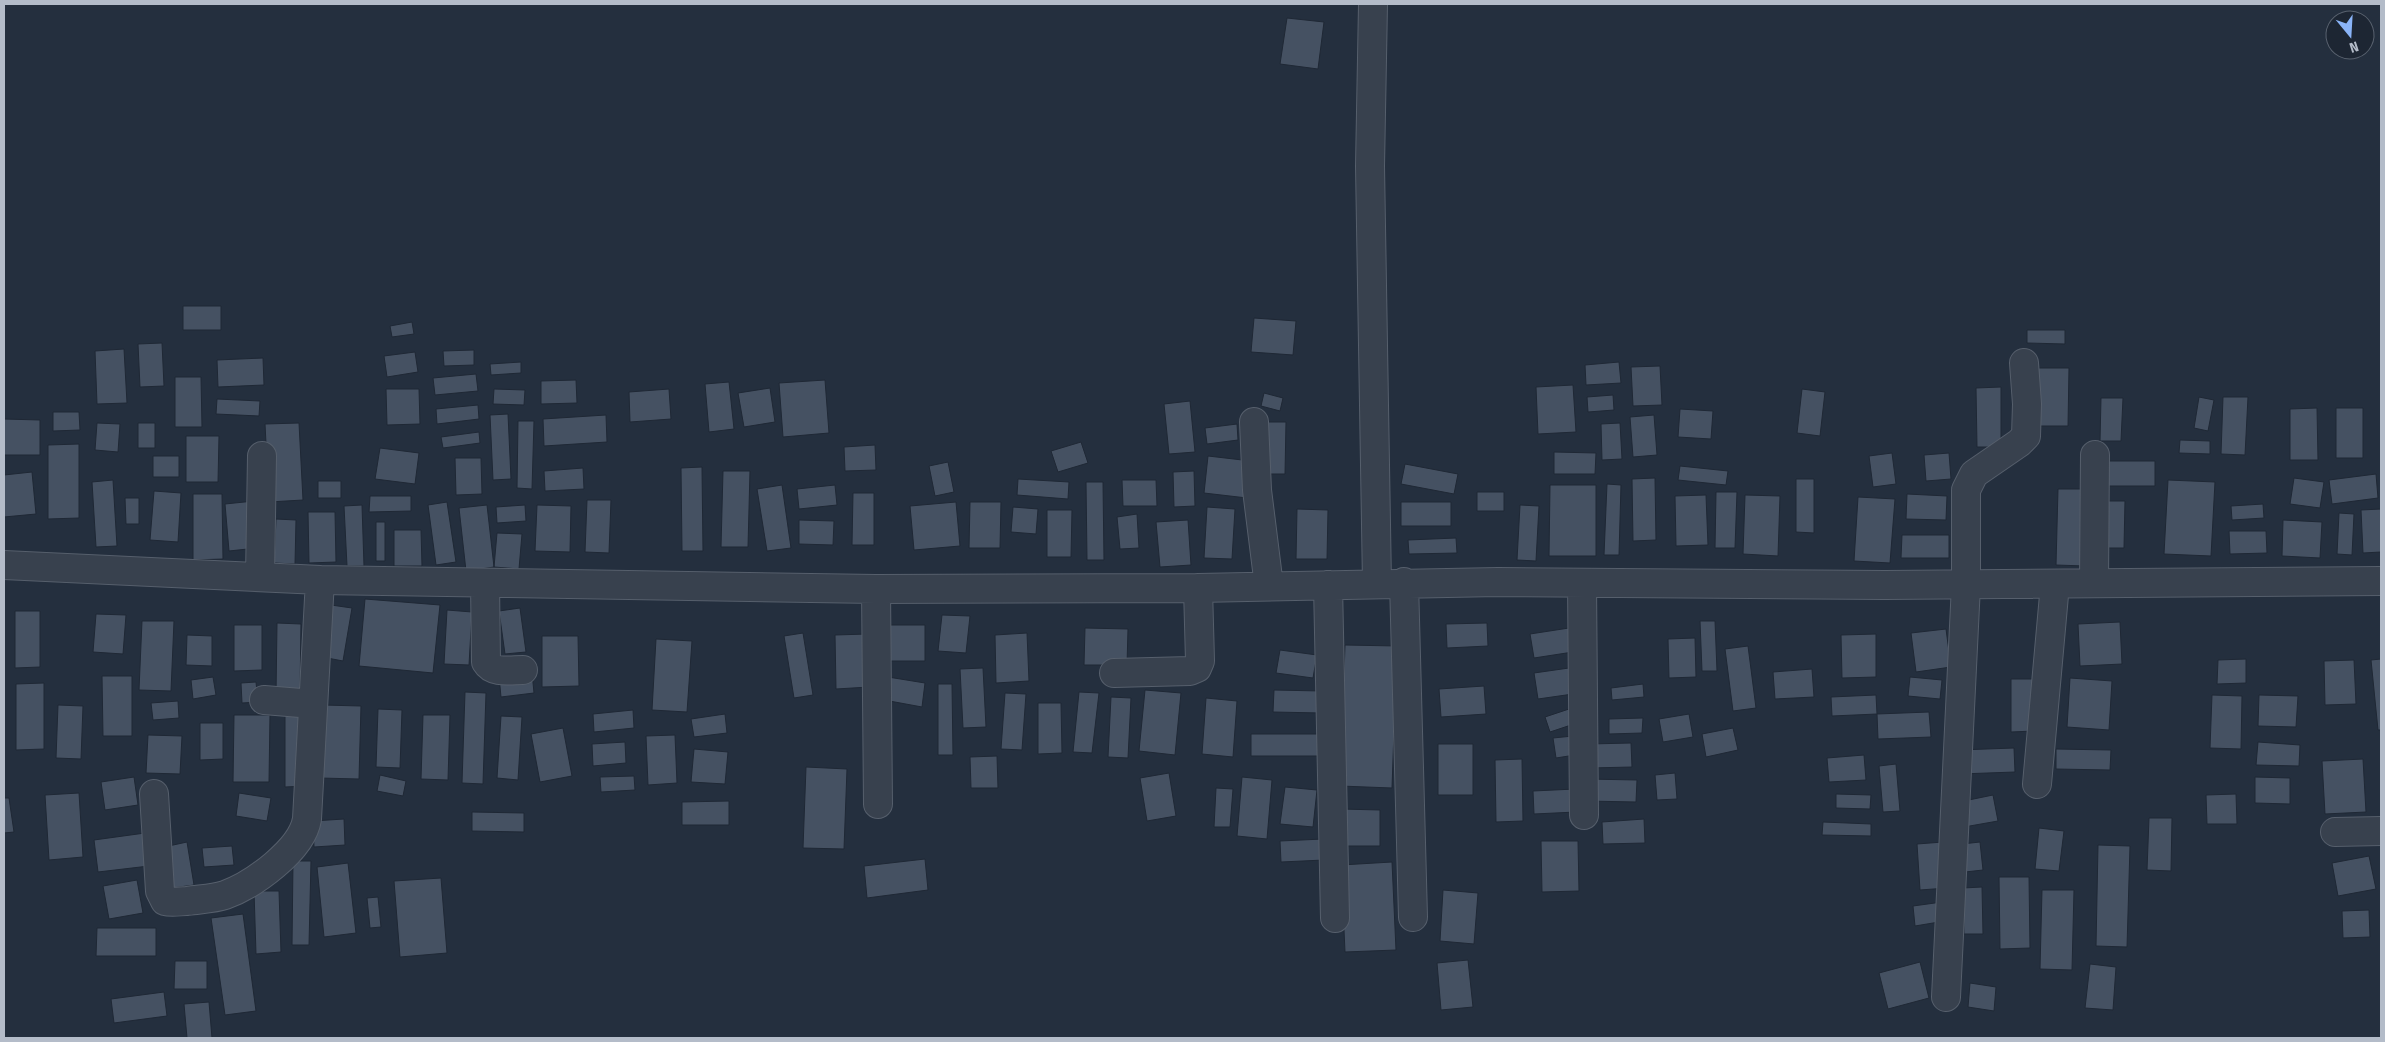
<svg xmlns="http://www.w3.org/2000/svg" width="2385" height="1042" viewBox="0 0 2385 1042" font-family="'Fira Sans Condensed',sans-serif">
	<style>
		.building { fill: #455162; stroke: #1f2835 }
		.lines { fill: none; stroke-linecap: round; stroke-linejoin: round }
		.street-casing { stroke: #565f6c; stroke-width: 30 }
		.street { stroke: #38414e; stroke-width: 28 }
	</style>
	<rect width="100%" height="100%" fill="#242f3e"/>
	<path class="building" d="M1287,18l37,4 -6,47 -38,-5z
		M183,306h38v24h-38z
		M1254,318l42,3 -3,34 -42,-3z
		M412,322l2,12 -22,3 -2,-11z
		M2027,330h38v14l-38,-1z
		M162,343l2,43 -24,1 -2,-43z
		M124,349l3,54 -30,1 -2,-53z
		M474,350v15l-30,1 -1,-15z
		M415,352l3,20 -31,5 -3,-21z
		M263,358l1,27 -46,2 -1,-27z
		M521,362v11l-30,2 -1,-11z
		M1619,362l2,21 -35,2 -1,-20z
		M1660,366l2,39 -29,1 -2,-39z
		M2035,368h34l-1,58h-34z
		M476,374l2,17 -43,4 -2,-17z
		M175,377h26l1,50h-27z
		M576,380l1,23 -36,1v-23z
		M825,380l4,53 -46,4 -4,-54z
		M729,382l5,47 -25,3 -4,-48z
		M1573,385l3,47 -38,2 -2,-47z
		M2001,387v60h-24l-1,-59z
		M770,388l5,34 -31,5 -6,-34z
		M386,389h33l1,35 -33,1z
		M494,389l31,1 -1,15 -31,-1z
		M669,389l2,30 -41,3 -1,-30z
		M1802,389l23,3 -5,44 -23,-3z
		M1264,393l19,5 -3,13 -19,-5z
		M1613,395l1,15 -26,2 -1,-15z
		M2199,397l15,3 -6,31 -14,-3z
		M2223,397h25l-3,58 -24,-1z
		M2101,398h22l-2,43h-21z
		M217,399l43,2 -1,15 -43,-2z
		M1190,401l5,51 -26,2 -5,-50z
		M478,405l1,14 -42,5 -1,-15z
		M2317,408l1,52h-28v-51z
		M2336,408h27v50h-27z
		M1680,409l33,2 -2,28 -33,-2z
		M53,412h26l1,18 -27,1z
		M508,414l3,65 -18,1 -3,-65z
		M606,415l1,27 -63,4 -1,-27z
		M1654,415l3,40 -24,2 -3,-40z
		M4,419l36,1v35h-36z
		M518,421h16l-2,68 -15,-1z
		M1265,422h21l-1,52h-21z
		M97,423l23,1 -2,28 -23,-2z
		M138,423h17v25h-17z
		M299,423l4,77 -34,2 -4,-78z
		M1620,423l2,36 -20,1 -1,-36z
		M1237,424l1,16 -31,4 -2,-16z
		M479,432l1,11 -37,5 -2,-11z
		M186,436h33l-1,46h-32z
		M2180,440l30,1v13l-31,-1z
		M1081,442l7,21 -30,9 -7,-21z
		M79,444v74l-31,1v-74z
		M875,445l1,25 -31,1 -1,-24z
		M380,448l39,5 -4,31 -40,-5z
		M1554,452l42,1 -1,21h-41z
		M1892,453l4,31 -23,3 -4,-31z
		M1949,453l2,26 -25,2 -2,-26z
		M153,456h26v21h-26z
		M1208,456l43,5 -4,37 -43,-5z
		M455,458h26l1,36 -26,1z
		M2108,461h47v25h-47z
		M948,462l6,30 -19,4 -6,-30z
		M1405,464l53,10 -4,20 -53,-10z
		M1680,466l48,5 -2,14 -48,-5z
		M702,467l1,84h-21l-1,-83z
		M583,468l1,21 -39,2 -1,-20z
		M723,471h27l-2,76h-27z
		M1194,471l1,35 -21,1 -1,-35z
		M32,472l4,42 -32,3v-42z
		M2376,474l2,24 -46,6 -3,-24z
		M1655,478l1,62 -23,1 -1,-62z
		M2294,478l30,4 -4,26 -30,-4z
		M1018,479l51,3 -1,17 -51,-4z
		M1796,479h18v54l-18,-1z
		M113,480l4,66 -21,1 -4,-65z
		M1122,480h34l1,26h-34z
		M2168,480l47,2 -4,74 -47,-2z
		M318,481h23v17h-23z
		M1086,482h17l1,78h-17z
		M1607,484l14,1 -2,70h-15z
		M782,485l9,63 -24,3 -10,-62z
		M835,485l2,20 -38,4 -2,-20z
		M1550,485h46v71h-47z
		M2058,489h29l-2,77 -29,-1z
		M154,491l27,2 -3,49 -28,-2z
		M1477,492h27v19h-27z
		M1716,492h21l-2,56h-20z
		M853,493h21v52h-22z
		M193,494h29l1,65 -30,1z
		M1907,494l40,2 -1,24 -40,-1z
		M1706,495l2,50 -32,1 -1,-50z
		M1745,495l35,1 -2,60 -35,-2z
		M370,496h41v15l-42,1z
		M1858,497l37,2 -5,64 -36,-2z
		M125,498h14v26h-13z
		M587,500h24l-2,53 -24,-1z
		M254,501l3,47 -28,3 -4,-47z
		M2100,501h25l-1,47h-25z
		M447,502l9,60 -20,3 -8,-60z
		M956,502l4,44 -46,4 -4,-44z
		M970,502h31l-1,46h-31z
		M1401,502h50v24h-50z
		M2263,504l1,14 -32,2 -1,-14z
		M362,505l2,61h-17l-3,-60z
		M487,505l7,62 -28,4 -7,-63z
		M525,505l1,16 -29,2 -1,-16z
		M537,505l34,1 -1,46 -35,-1z
		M1520,505l19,1 -3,55 -19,-1z
		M1013,507l25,2 -2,25 -25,-2z
		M1207,507l28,2 -3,50 -28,-1z
		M1297,509l31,1 -1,49h-31z
		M2381,509v43l-18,1 -2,-43z
		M1047,510h25l-1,47h-24z
		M308,512h27l1,50 -27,1z
		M2339,513l15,1 -2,41 -15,-1z
		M1137,514l2,34 -19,1 -3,-32z
		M276,519l20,1 -1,44 -21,-1z
		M799,520l35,1 -1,24 -34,-1z
		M1188,520l3,45 -31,2 -4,-45z
		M2283,520l39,2 -2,36 -38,-2z
		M376,522h9v39h-9z
		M394,530h27l1,36h-28z
		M2229,531h37l1,22 -37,1z
		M497,533l25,1 -3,35 -25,-2z
		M1902,535h47v23h-48z
		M1456,538l1,15 -48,1 -1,-14z
		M365,599l75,6 -7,68 -74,-7z
		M331,605l21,3 -9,53 -21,-4z
		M520,608l6,44 -21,2 -6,-43z
		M447,610l25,2 -3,53 -25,-1z
		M15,611h25v56l-25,1z
		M96,614l30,1 -3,39 -30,-2z
		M942,615l28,1 -4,37 -28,-2z
		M142,621h32l-3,70 -32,-1z
		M1700,621h15l2,50h-15z
		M2120,622l2,42 -42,2 -2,-42z
		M277,623l24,1 -1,71h-24z
		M1487,623l1,23 -41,2 -1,-24z
		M234,625h28v45l-28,1z
		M886,625h39v36h-39z
		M1085,628l43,1 -1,36h-43z
		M1569,628l4,24 -39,6 -4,-24z
		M1946,629l5,38 -35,5 -5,-39z
		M803,633l10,62 -19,3 -10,-62z
		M1027,633l2,48 -33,2 -1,-48z
		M867,634l2,53 -33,2 -1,-54z
		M1876,634v43l-34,1 -1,-43z
		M187,635l25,1v30l-26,-1z
		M542,636h36l1,50 -37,1z
		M1695,638l1,39 -27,1 -1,-39z
		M656,639l36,2 -5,71 -35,-2z
		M1345,645l52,1 -5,142 -52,-2z
		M1748,646l8,62 -23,3 -8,-62z
		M1280,650l37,5 -4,23 -37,-5z
		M2246,659v24l-29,1 1,-24z
		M2381,659v71h-3l-7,-70z
		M2354,660l2,44 -31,1 -1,-44z
		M1576,667l4,26 -42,6 -4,-26z
		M983,668l3,59 -23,1 -3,-59z
		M1812,669l2,28 -39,2 -2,-27z
		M532,672l2,21 -33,4 -2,-21z
		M102,676h30v60h-29z
		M213,677l3,18 -23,4 -2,-19z
		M888,677l37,6 -3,24 -38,-7z
		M1910,677l32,3 -2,19 -32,-3z
		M2070,678l42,3 -3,49 -42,-3z
		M2011,679h22l1,52 -23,1z
		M256,682l2,20 -16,1 -1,-20z
		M44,683v66l-28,1v-66z
		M938,684h14l1,71h-15z
		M1643,684l1,13 -32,3 -1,-12z
		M1484,686l2,28 -45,3 -2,-28z
		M1145,690l36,3 -6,62 -36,-4z
		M1274,690l47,1v22l-48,-1z
		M465,692l21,1 -3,91 -21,-1z
		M1079,692l20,1 -7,60 -19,-1z
		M1005,693l21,1 -4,56 -21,-1z
		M1876,695l1,19 -45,2 -1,-19z
		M2212,695l30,1 -1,53 -31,-1z
		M2259,695l39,1 -2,31 -38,-1z
		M1111,697l20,1 -3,60 -20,-1z
		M1206,698l31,3 -4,56 -31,-3z
		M178,701l1,17 -26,2 -2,-17z
		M1038,703h23l1,50 -24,1z
		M58,705l25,1 -2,53 -25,-1z
		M323,705l38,1 -2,73 -39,-1z
		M378,709l24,1 -2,58 -24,-1z
		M1569,709l5,15 -24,8 -5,-15z
		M633,710l1,18 -40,4 -1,-18z
		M1929,712l2,25 -53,2 -1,-25z
		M725,714l2,19 -33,4 -3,-18z
		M1689,714l4,23 -30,5 -4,-23z
		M234,715h36l-1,67h-36z
		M285,715h23l-1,71 -22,1z
		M423,715h27l-2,65 -27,-1z
		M501,716l21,1 -4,63 -21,-2z
		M1643,718l-1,15 -33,1v-15z
		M200,723h23v36l-23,1z
		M563,728l9,48 -32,6 -9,-48z
		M1733,728l5,22 -32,7 -4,-23z
		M1251,734h69l-1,22h-68z
		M148,735l34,1 -2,38 -34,-1z
		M675,735l2,48 -29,2 -2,-49z
		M1573,736l2,19 -19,3 -3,-20z
		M625,742l1,21 -33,3 -1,-22z
		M2258,742l42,3 -1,21 -43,-1z
		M1631,743l1,24 -42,1 -1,-24z
		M1438,744h35v51h-35z
		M2014,748l1,24 -55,2 -1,-24z
		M694,749l34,3 -3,32 -34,-2z
		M2056,749l55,1 -1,20 -54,-1z
		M1864,755l2,25 -37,2 -2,-24z
		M997,756l1,32h-27l-1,-31z
		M1522,759l1,62 -27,1 -1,-62z
		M2363,759l3,53 -41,2 -3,-53z
		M1896,764l4,47 -17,1 -4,-46z
		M806,767l41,2 -3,80 -41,-1z
		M1169,773l7,43 -29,5 -7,-43z
		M1675,773l2,26 -20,1 -2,-25z
		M380,775l26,6 -3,15 -26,-5z
		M634,776l1,14 -34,2 -1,-15z
		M134,777l4,28 -33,5 -4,-28z
		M1242,777l30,3 -5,59 -30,-3z
		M2255,777l35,1v26l-35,-1z
		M1587,779l50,1 -1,22 -50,-1z
		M1285,787l32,3 -4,37 -33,-3z
		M1216,788l17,1 -3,38h-16z
		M1575,789l1,23 -42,2 -1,-23z
		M79,793l4,64 -34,3 -4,-65z
		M239,793l32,5 -4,23 -31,-5z
		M1836,794l35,1 -1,14 -34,-1z
		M2236,794l1,30h-30l-1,-29z
		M1993,795l5,26 -34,6 -5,-25z
		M4,798h5l5,34 -10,1z
		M729,801v24h-47v-23z
		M1341,809l39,1v36h-40z
		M472,812l52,1v19l-52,-1z
		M2149,818h23l-1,53 -24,-1z
		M344,819l1,26 -31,2 -1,-26z
		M1644,819l1,24 -42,1 -1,-22z
		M1823,822l48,2v12l-49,-1z
		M2039,828l25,3 -5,40 -24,-2z
		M145,833l4,33 -51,6 -4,-32z
		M1323,839l1,21 -43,2 -1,-21z
		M1541,841h37l1,50 -37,1z
		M187,842l7,43 -22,3 -8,-41z
		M1943,842l4,46 -27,2 -3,-46z
		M1980,842l3,28 -18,2 -3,-28z
		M2098,845l32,1 -3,101 -31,-1z
		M232,846l2,19 -30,2 -2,-19z
		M2369,856l7,33 -38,7 -6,-33z
		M925,859l3,31 -61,8 -3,-32z
		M293,861h18l-2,84h-17z
		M1392,862l4,88 -51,2 -4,-87z
		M348,863l8,70 -32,4 -7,-70z
		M1999,877h30l1,71 -30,1z
		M441,878l6,75 -47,4 -6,-76z
		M137,880l6,33 -34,6 -6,-33z
		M1982,887l1,47h-19l-1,-46z
		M1443,890l35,3 -4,51 -34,-3z
		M2042,890h32l-2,80 -32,-1z
		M254,891h25l2,61 -25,2z
		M378,897l3,30 -11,1 -3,-30z
		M1942,902l3,19 -30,5 -2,-20z
		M2369,910l1,27 -27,1 -1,-27z
		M243,914l13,97 -31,4 -14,-97z
		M97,928h59v28h-60z
		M1468,960l5,47 -32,3 -4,-47z
		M175,961h32v28h-33z
		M1920,962l9,36 -41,11 -9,-36z
		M2090,964l26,3 -3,43 -28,-2z
		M1970,983l26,4 -2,24 -26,-4z
		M164,992l3,24 -53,7 -3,-24z
		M209,1002l3,36h-25l-3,-34z"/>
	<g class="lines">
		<defs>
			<path id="street" d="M1373,4l-3,162 7,418
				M1254,422l3,68 12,96
				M4,565l316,15 556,9 322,-1 300,-6 387,3 496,-4
				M260,577l2,-121
				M1404,582l9,335
				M485,583l1,79c7,12 25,8 37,8
				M1582,583l2,232
				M2094,583l1,-128
				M1328,585l7,333
				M876,589l2,215
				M1114,673l76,-2 7,-3 3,-7 -2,-73
				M264,700l49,4
				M2037,784l18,-200
				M154,794l6,97 5,10c7,2 15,0 22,0 13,-2 26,-2 38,-6 28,-10 77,-45 82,-76l13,-239
				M2335,832l46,-1
				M1946,997l20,-412v-95l8,-16 45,-31 7,-7 1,-32 -3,-41"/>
		</defs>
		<use href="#street" class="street-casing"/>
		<use href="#street" class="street"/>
	</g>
	<rect width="2385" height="1042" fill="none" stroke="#b4bcc9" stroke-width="10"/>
	<g transform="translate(2350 35) rotate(162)"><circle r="24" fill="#1d2633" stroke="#59626f"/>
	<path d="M0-4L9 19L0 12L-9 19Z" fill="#8ab4f8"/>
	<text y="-8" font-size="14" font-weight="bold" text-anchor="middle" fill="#b4bcc9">N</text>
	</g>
</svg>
